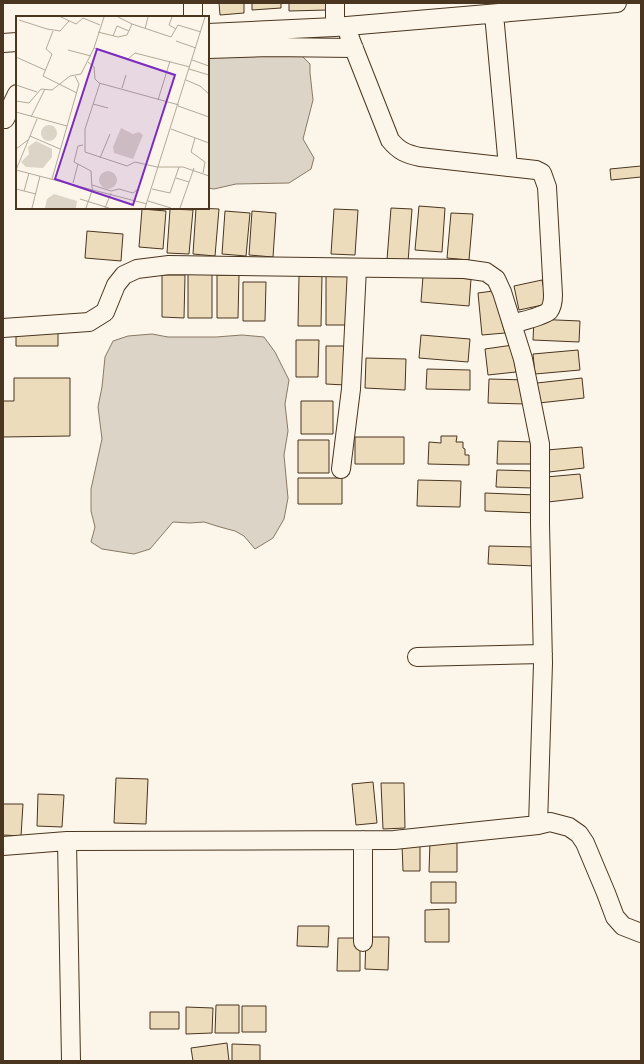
<svg xmlns="http://www.w3.org/2000/svg" width="644" height="1064" viewBox="0 0 644 1064" font-family="'PT Sans',sans-serif">
	<style>
		.water { fill: #dcd4c6; stroke: #887966 }
		.building { fill: #ecdcbc; stroke: #4a3520 }
		.lines { fill: none; stroke-linecap: round; stroke-linejoin: round }
		.street-casing { stroke: #4a3520; stroke-width: 20 }
		.street { stroke: #fbf6e9; stroke-width: 18 }
		.inset-road { fill: none; stroke: #b4a999; stroke-width: 1 }
		.view { fill: #7b2cbf; fill-opacity: 0.15; stroke: #7b2cbf; stroke-width: 2 }
		.inset-edge { fill: none; stroke: #4a3520; stroke-width: 2 }
	</style>
	<rect width="100%" height="100%" fill="#fbf6e9"/>
	<path class="water" d="M277,55l25,1 8,8v9l3,27 -10,39 11,19 -3,11 -22,14 -53,1 -22,5 -6,-1v-130l12,-2z
		M152,334l16,3h48l26,-2 22,2 11,15 14,28 -4,24 3,27 -4,24 4,43 -4,21 -11,19 -18,11 -11,-13 -9,-5 -15,-4 -16,-5 -14,1 -17,-1 -23,27 -16,5 -32,-5 -11,-7 4,-15 -4,-16v-22l11,-50 -4,-32 4,-20 3,-30 8,-16 15,-5z"/>
	<path class="building" d="M219,3h25v10l-24,2z
		M252,3h29v5l-29,2z
		M289,3h38v7l-38,1z
		M641,166v11l-30,3 -1,-11z
		M419,206l26,2 -3,44 -27,-2z
		M196,208l23,1 -4,47 -22,-2z
		M391,208l21,1 -4,53 -21,-2z
		M142,209l24,2 -3,38 -24,-2z
		M170,209l23,1 -4,44 -22,-1z
		M334,209l24,1 -3,45 -24,-1z
		M225,211l25,2 -4,43 -24,-2z
		M252,211l24,2 -3,44 -24,-2z
		M451,213l22,1 -4,46 -22,-2z
		M87,231l36,3 -2,27 -36,-3z
		M188,274h24v44h-24z
		M162,275h23l-1,43 -22,-1z
		M217,275h22l-1,43h-21z
		M326,275h22v50h-22z
		M299,276h23l-1,50h-23z
		M423,276l48,3 -2,27 -48,-4z
		M542,280l5,24 -28,6 -5,-24z
		M243,282h23l-1,39h-22z
		M493,291l12,42 -23,2 -4,-42z
		M534,319l46,2 -1,21 -46,-2z
		M16,329h42v17h-42z
		M421,335l49,4 -2,23 -49,-4z
		M296,340h23l-1,37h-22z
		M513,345l3,27 -28,3 -3,-26z
		M326,346h19v39l-19,-1z
		M578,350l2,20 -45,4 -2,-20z
		M366,358l40,1 -1,31 -40,-2z
		M427,369l43,1v20l-44,-1z
		M14,378h56v58l-67,1v-36h11z
		M582,378l2,20 -45,5 -2,-20z
		M489,379l38,1 -1,24 -38,-1z
		M301,401h32v33h-32z
		M441,436h16l-1,6h7v6l2,1v6h4v10l-41,-1 1,-22 12,1z
		M355,437h49v27h-49z
		M298,440h31v33h-31z
		M498,441l37,1 -1,22h-37z
		M582,447l2,21 -35,4 -2,-22z
		M497,470l38,1 -1,17 -38,-1z
		M580,474l3,24 -35,4 -2,-25z
		M298,478h44v26h-44z
		M418,480l43,1 -1,26 -43,-1z
		M485,493l51,2v18l-51,-2z
		M489,546l46,1v19l-47,-2z
		M116,778l32,1 -2,45 -32,-1z
		M373,782l4,41 -21,2 -4,-41z
		M381,783h23l1,45 -22,1z
		M38,794l26,1 -2,32 -25,-1z
		M3,804h20l-2,32 -18,-1z
		M430,841l27,1v30h-28z
		M402,845h18v26h-17z
		M431,882h25v21h-25z
		M449,909v33h-24v-32z
		M298,926h31l-1,21 -31,-1z
		M366,937h23l-1,33 -23,-1z
		M338,938h22v33h-23z
		M216,1005h23v28h-24z
		M242,1006h24v26h-24z
		M186,1007l27,1 -1,25 -26,1z
		M150,1012h29v17h-29z
		M227,1043l2,18h-36l-2,-13z
		M232,1044l28,1v16h-28z"/>
	<g class="lines">
		<defs>
			<path id="street" d="M494,14l14,153
				M193,17v-14
				M346,26l5,15 39,99c9,11 16,14 30,17l116,13 6,3 5,14 6,108c0,5 -1,12 -4,16 -7,6 -28,10 -37,13
				M335,27v-24
				M208,33l127,-6 282,-24
				M3,43l14,-1
				M208,49l61,-2 85,1
				M5,119l12,-25
				M3,328l86,-6 16,-10 11,-27 8,-10 13,-6 32,-4 296,4 21,3 10,7 6,13 21,67 17,85v80l3,139 -5,162
				M341,469l10,-80 6,-121
				M417,657l126,-3
				M67,841l4,220
				M3,846l64,-5 327,-1 144,-15 12,-3 19,5 10,7 6,9 21,50 9,24 8,9 18,7
				M363,942v-102"/>
		</defs>
		<use href="#street" class="street-casing"/>
		<use href="#street" class="street"/>
	</g>
	<g transform="translate(16 16)">
		<rect width="193" height="193" fill="#fbf6e9"/>
		<path d="M25 117a8 8 0 1 1 16 0a8 8 0 1 1-16 0ZM105,112l12,6 6,-2 4,3 -10,24 -19,-6 -1,-6zM20,125l16,8v8l-9,11 -17,-1 -5,-5 8,-8 -1,-7zM83 164a9 9 0 1 1 18 0a9 9 0 1 1-18 0ZM38,178l23,7 -1,7h-31l2,-9z" fill="#dcd4c6"/>
		<path class="inset-road" d="M45,1l15,7 7,-6 17,7M102,1l14,7 39,13 7,-12 23,7M156,1l-3,8 7,4M3,4l28,9 13,2 9,-10M129,13l3,-12M37,15l-7,18 6,5 -9,22 34,17M82,16l20,5 9,-2 5,-11M97,20l4,-10 12,5M160,25l20,7M78,32l34,11 7,-6 55,14M52,34l23,6M0,41l29,13M176,44l17,6M72,46l6,5 1,12 4,4 80,22M173,53l20,6M170,64l14,6 9,8M84,67l-15,46v23l42,14 8,-4 22,5h26l26,9M0,69l21,7M106,72l4,-13M142,84l12,-39M0,85l13,2 12,-14 11,1 18,-14 11,-2 13,-26 10,-31M77,88l15,4M162,90l31,11M0,96l51,14M15,101l14,-28M155,113l38,14M14,120l30,13M179,122l-4,14 14,10 -2,11M67,129l-5,1 -4,16 17,9 1,17M0,133l12,-9M84,142l10,-24M0,154l131,34M0,154l21,-51M160,162l13,4M36,163l27,-95 -4,-8M57,167l5,-19M76,169l19,6 8,-2 14,4 4,-3M0,173l20,5M136,173l18,4 9,-26M8,175l5,-18M64,183l29,9M132,185l23,7M16,192l8,-32M70,192l7,-20M89,192l6,-15M129,192l60,-191M164,192l14,-40"/>
		<path class="view" d="M81,33l78,26 -42,130 -78,-26z"/>
		<rect width="193" height="193" class="inset-edge"/>
	</g>
	<rect width="644" height="1064" fill="none" stroke="#4a3520" stroke-width="8"/>
</svg>
